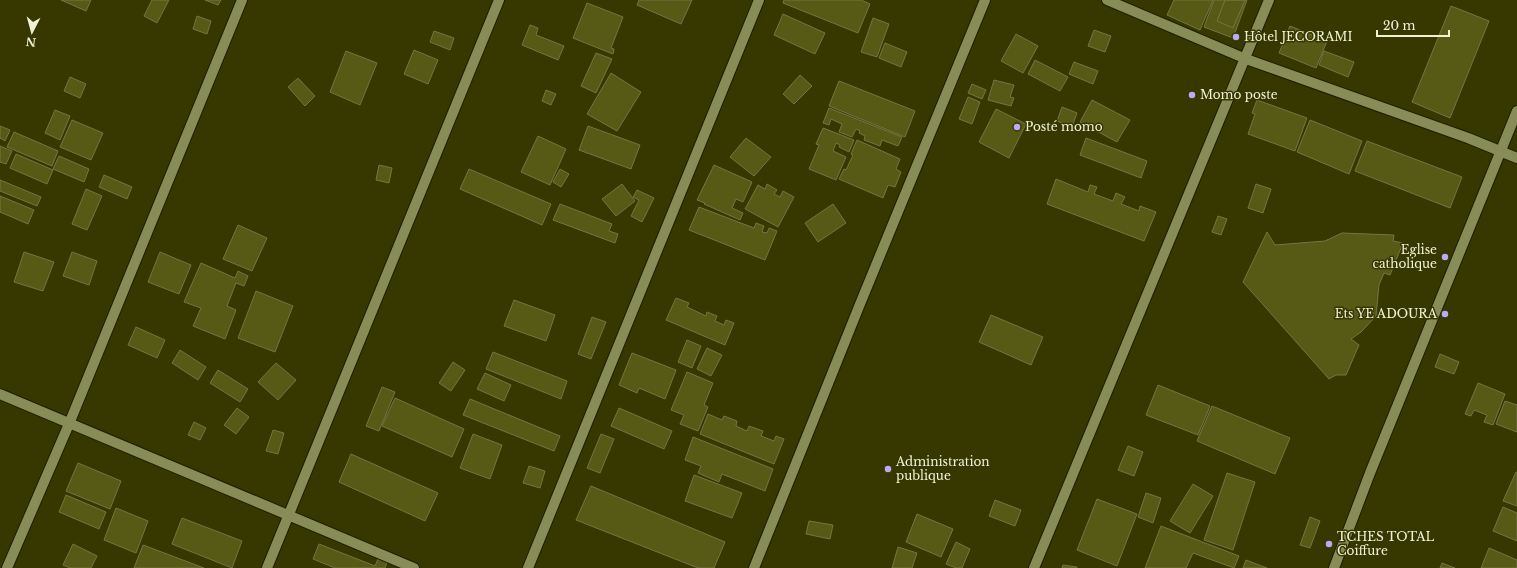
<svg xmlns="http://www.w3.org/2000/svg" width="1517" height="568" viewBox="0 0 1517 568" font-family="'Libre Baskerville',serif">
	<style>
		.building { fill: #575a15; stroke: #727642 }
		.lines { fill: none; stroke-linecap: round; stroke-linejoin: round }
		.minor-casing { stroke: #1d1e03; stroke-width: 12 }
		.minor { stroke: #888c57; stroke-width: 10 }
		.poi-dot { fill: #b9abf7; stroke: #363800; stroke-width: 1.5 }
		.labels { text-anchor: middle; stroke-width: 3; stroke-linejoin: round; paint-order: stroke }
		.poi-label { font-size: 12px; fill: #eff3d6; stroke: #363800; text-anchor: start }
	</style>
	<rect width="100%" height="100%" fill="#363800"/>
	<path class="building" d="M61,0h30l-5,11z
		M152,0h17l-12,23 -13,-7z
		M205,0h16l-3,5z
		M639,0h53l-11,24 -44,-19z
		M784,0h77l9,4 -12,29 -75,-30z
		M1174,0h39l-13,30 -33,-15z
		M1214,0h33l-14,38 -29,-11z
		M1225,0h20l-12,28 -16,-7z
		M587,3l36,14 -12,31 3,1 -1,5 -40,-16z
		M1451,6l38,15 -39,97 -38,-16z
		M783,14l42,19 -10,21 -41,-19z
		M197,16l14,5 -4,13 -14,-5z
		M873,18l16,6 -12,33 -16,-5z
		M530,25l8,3 -2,7 28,11 -6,14 -36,-15z
		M1290,26l37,15 -11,27 -37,-15z
		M1094,30l17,6 -6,16 -17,-6z
		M434,31l20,7 -4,12 -20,-8z
		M1016,34l22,12 -15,27 -22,-12z
		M885,43l22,9 -6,15 -22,-9z
		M414,50l24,10 -10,24 -24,-10z
		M346,51l31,12 -17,42 -30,-13z
		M1324,51l30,11 -6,15 -29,-12z
		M596,53l16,6 -16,34 -15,-7z
		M1035,60l33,17 -8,14 -32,-17z
		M1074,62l24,9 -5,13 -24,-10z
		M611,73l30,19 -24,39 -30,-17z
		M800,75l12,11 -18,18 -11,-10z
		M70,77l16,7 -6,14 -16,-7z
		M298,78l17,18 -10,10 -17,-19z
		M994,80l20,5 -4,12 4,1 -3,8 -23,-6z
		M839,81l76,30 -10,26 -76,-31z
		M972,84l14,6 -4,9 -14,-6z
		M546,90l10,4 -5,11 -9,-4z
		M968,97l12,5 -8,22 -13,-5z
		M1092,100l38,20 -13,22 -37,-20z
		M1257,100l50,18 -12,33 -47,-17 7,-20 -3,-1z
		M1062,107l15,6 -5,14 -15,-6z
		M829,108l73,29 -4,9 -16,-6 -2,6 -16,-6 1,-4 -6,-3 1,-2 -4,-2 -4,8 -13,-5 3,-8 -11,-5 -2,6 -6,-2z
		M996,109l30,15 -17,34 -30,-16z
		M55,110l15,6 -10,24 -15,-7z
		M72,120l31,13 -12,27 -31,-13z
		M1310,120l52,21 -13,33 -52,-22z
		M0,126l10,4 -5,11 -5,-3z
		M588,126l52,19 -9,24 -52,-19z
		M823,128l31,12 -5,12 -10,-5 1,-2 -4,-2 -3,8 13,6 -10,23 -27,-11 10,-24 -3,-1z
		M14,132l44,19 -6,15 -45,-19z
		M538,136l28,13 -16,36 -29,-13z
		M746,138l25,19 -17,19 -24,-19z
		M1086,138l61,23 -6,17 -61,-23z
		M857,140l43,19 -4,10 5,3 -6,15 -7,-2 -5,13 -44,-19 5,-10 2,1 7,-15 -2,-1z
		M1367,141l95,36 -12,31 -95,-37z
		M0,146l12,5 -6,13 -6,-2z
		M16,154l37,16 -6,14 -37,-16z
		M59,156l30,13 -5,13 -31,-13z
		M379,165l13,3 -3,15 -13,-3z
		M714,165l38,17 -9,20 -7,-3 -4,9 11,5 -3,7 -36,-16 1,-1 -8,-3z
		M469,169l82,35 -9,21 -82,-36z
		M560,169l9,5 -8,13 -8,-5z
		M104,175l28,12 -5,12 -28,-12z
		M1056,179l32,13 2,-7 7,2 -3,7 19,7 3,-8 9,4 -4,7 18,7 1,-5 16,6 -12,29 -97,-37z
		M0,180l41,17 -4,9 -37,-15z
		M622,184l13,17 -19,15 -14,-17z
		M767,184l10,6 -3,4 6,3 3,-6 11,6 -16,30 -33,-18 13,-24 7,4z
		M1256,184l15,5 -8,24 -15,-5z
		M86,189l16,7 -15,34 -15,-6z
		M637,190l17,8 -12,24 -11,-6 8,-16 -6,-3z
		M0,196l34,14 -6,14 -28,-12z
		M560,204l52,20 -3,7 9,3 -3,9 -62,-23z
		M833,204l13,19 -28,19 -13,-19z
		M699,207l55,21 2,-5 8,3 -2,6 5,1 2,-5 8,3 -12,29 -76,-30z
		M1218,216l9,3 -6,16 -9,-3z
		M238,225l29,13 -15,33 -29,-12z
		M1267,232l8,13 50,-4 17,-8 52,2 -1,6 10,2 -13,32 -6,-2 -5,12 -3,31 -15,16 -10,7 8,6 -13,30h-10l-7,4 -86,-97z
		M24,252l30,10 -11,29 -29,-9z
		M72,252l25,9 -8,24 -26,-9z
		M160,252l31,13 -12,29 -31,-12z
		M201,263l34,15 3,-7 10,5 -4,10 -8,-3 -9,23 9,4 -11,29 -32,-13 8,-18 -17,-6z
		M256,291l37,15 -18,46 -37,-14z
		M676,298l13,5 -2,4 19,9 1,-4 10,4 -2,5 9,4 2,-5 8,3 -9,22 -59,-25z
		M514,300l41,15 -9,26 -42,-15z
		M991,315l52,22 -12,28 -52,-23z
		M592,317l14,5 -15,37 -13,-5z
		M136,327l29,13 -8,18 -29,-13z
		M687,340l14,6 -9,22 -14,-6z
		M707,348l15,7 -11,21 -14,-7z
		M180,350l26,17 -8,13 -26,-17z
		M493,352l74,29 -6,18 -75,-30z
		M632,353l44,17 -11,29 -26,-11 -2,5 -18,-8z
		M1440,354l19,8 -5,12 -19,-7z
		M453,362l12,8 -14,21 -12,-8z
		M276,363l20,17 -18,20 -20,-18z
		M218,370l30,19 -8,13 -30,-19z
		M687,372l26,11 -9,22 4,2 -10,24 -18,-7 4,-9 -13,-5z
		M485,373l26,12 -7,16 -27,-12z
		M1478,383l27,11 -12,31 -9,-3 3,-7 -13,-5 -3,6 -6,-2z
		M1158,385l52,21 -12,29 -52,-20z
		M382,387l13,5 -16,39 -13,-5z
		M395,398l69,31 -12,28 -70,-31z
		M470,399l90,37 -6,15 -91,-36z
		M1505,401l12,4v27l-21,-8z
		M1212,406l78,32 -15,36 -78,-33z
		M237,408l12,9 -13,17 -12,-9z
		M619,408l53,23 -8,18 -53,-23z
		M708,414l14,6 2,-4 13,5 -1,5 11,5 2,-5 14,5 -2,5 13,5 2,-5 8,3 -10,25 -74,-30z
		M194,422l12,6 -6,12 -12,-5z
		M273,430l11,3 -6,21 -12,-3z
		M473,434l29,11 -12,34 -30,-11z
		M601,434l13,5 -14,34 -13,-5z
		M693,437l80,32 -8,22 -43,-17 -3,8 -21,-9 3,-7 -16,-6z
		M1128,446l15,6 -9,24 -16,-6z
		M351,454l87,39 -13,28 -86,-39z
		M78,463l43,18 -11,28 -44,-18z
		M529,466l16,5 -5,17 -17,-5z
		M1516,472h1v34l-14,-5z
		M1227,473l28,9 -22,68 -29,-10z
		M694,475l48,18 -10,25 -47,-17z
		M1193,484l20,12 -23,37 -20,-12z
		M591,486l134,56 -11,26h-16l-122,-48z
		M1146,493l15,5 -8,25 -15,-6z
		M66,495l40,17 -7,17 -40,-17z
		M1097,499l40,15 -20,52 -40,-16z
		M995,500l26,10 -6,16 -26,-10z
		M1503,507l14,6v28l-24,-10z
		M116,508l32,13 -12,32 -32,-13z
		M917,514l36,15 -12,28 -35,-15z
		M1310,517l10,4 -10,27 -10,-3z
		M182,518l60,23 -10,27 -60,-24z
		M809,521l24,4 -3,14 -24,-5z
		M1161,526l78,30 -5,12 -41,-15 -7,15h-41z
		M956,542l14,7 -8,19h-6l-10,-4z
		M73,544l24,12 -6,12h-21l-7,-3z
		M319,544l56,22 3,-7 9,3 -2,6h-50l-22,-9z
		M143,545l61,23h-70z
		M898,547l19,6 -5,15h-20z
		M1489,548l28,12v8h-36z
		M1246,560l21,8h-24z
		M1442,563l13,5h-15z
		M1063,565l14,2v1h-15z"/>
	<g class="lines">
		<defs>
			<path id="minor" d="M1107,0l139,59 222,79 49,20
				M0,394l414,174
				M7,568l62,-144 173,-424
				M267,568l232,-568
				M528,568l231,-568
				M754,568l106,-264 125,-304
				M1034,568l235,-568
				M1334,568l36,-95 147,-362"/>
		</defs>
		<use href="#minor" class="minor-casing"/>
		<use href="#minor" class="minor"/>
	</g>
	<g class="poi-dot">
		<circle cx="1236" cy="37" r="4"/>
		<circle cx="1192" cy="95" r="4"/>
		<circle cx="1017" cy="127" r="4"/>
		<circle cx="1445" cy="257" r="4"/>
		<circle cx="1445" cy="314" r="4"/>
		<circle cx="888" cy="469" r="4"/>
		<circle cx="1329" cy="544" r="4"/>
	</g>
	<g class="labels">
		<g class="poi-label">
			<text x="1244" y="41">Hôtel JECORAMI</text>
			<text x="1200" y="99">Momo poste</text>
			<text x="1025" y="131">Posté momo</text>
			<text x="1437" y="254" text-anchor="end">Eglise<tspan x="1437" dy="14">catholique</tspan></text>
			<text x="1437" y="318" text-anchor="end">Ets YE ADOURA</text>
			<text x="896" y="466">Administration<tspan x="896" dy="14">publique</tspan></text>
			<text x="1337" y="541">TCHES TOTAL<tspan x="1337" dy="14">Coiffure</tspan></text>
		</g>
	</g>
	<g transform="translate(32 32) rotate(186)" stroke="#363800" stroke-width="3" paint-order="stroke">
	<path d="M0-3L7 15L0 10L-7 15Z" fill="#eff3d6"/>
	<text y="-6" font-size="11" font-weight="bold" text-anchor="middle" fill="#eff3d6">N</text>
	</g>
	<path d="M1377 30v6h72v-6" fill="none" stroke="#eff3d6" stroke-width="2"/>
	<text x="1383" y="30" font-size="12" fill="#eff3d6" stroke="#363800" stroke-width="3" paint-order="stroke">20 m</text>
</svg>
